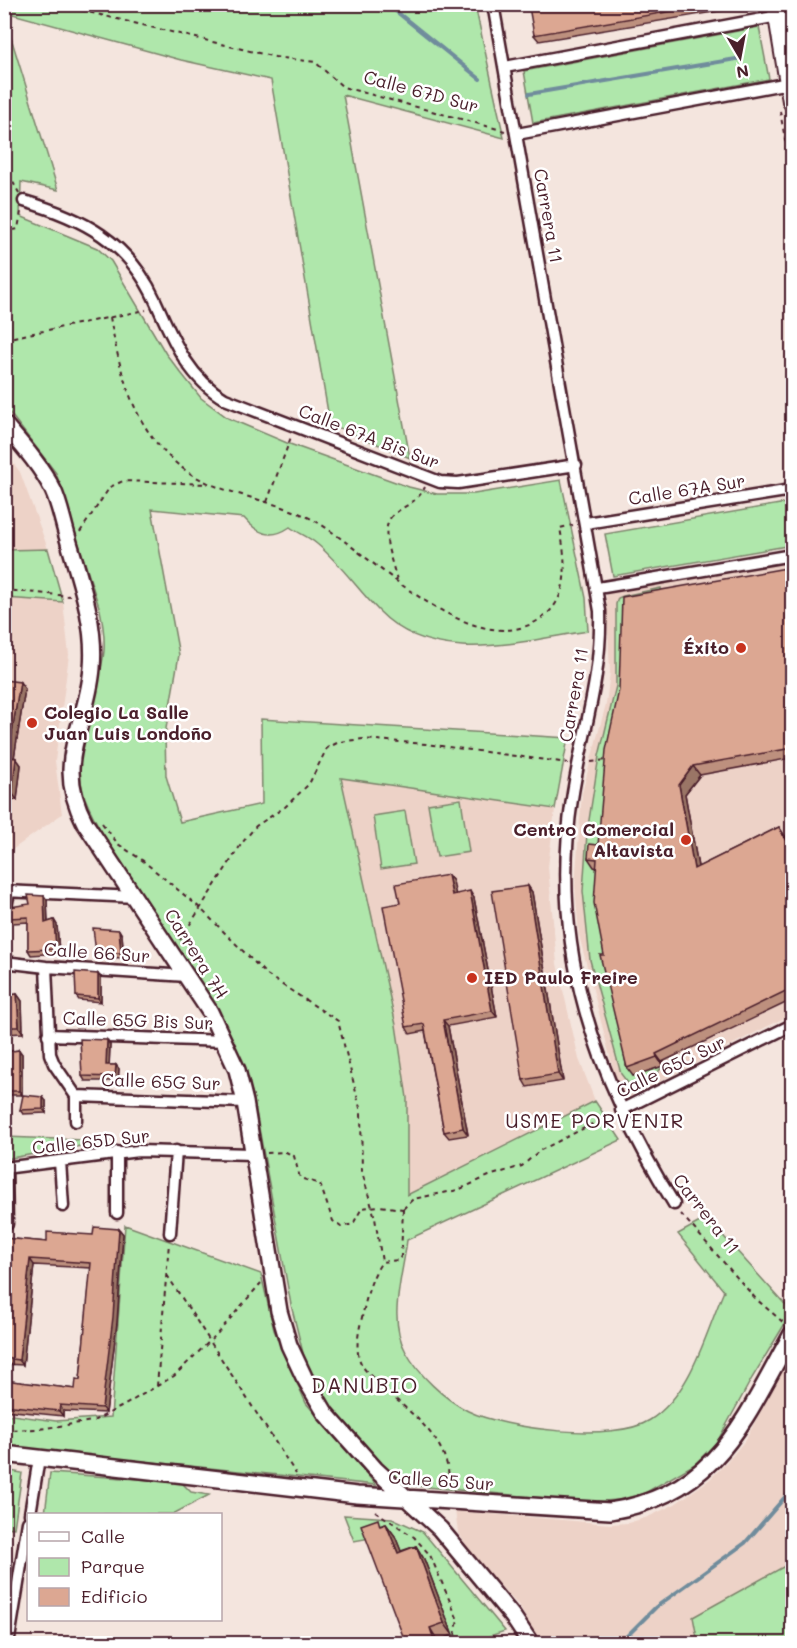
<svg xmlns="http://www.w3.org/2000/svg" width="797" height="1648" viewBox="0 0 797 1648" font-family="Mali,sans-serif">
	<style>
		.built { fill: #edd2c7 }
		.green { fill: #afe7ab; stroke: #7c836b; stroke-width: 1.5 }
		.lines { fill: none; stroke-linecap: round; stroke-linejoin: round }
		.stream { stroke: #6f8c9c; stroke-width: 4 }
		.lane-casing { stroke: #4a1f2b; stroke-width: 10 }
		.street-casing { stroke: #4a1f2b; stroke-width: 15 }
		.secondary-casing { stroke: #4a1f2b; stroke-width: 20 }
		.primary-casing { stroke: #4a1f2b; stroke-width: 22 }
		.path { stroke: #4a1f2b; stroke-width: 2; stroke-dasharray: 4.5 4.5; stroke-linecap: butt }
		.lane { stroke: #fff; stroke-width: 5 }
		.street { stroke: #fff; stroke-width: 10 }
		.secondary { stroke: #fff; stroke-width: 15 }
		.primary { stroke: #fff; stroke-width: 18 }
		.wall { fill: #bd907e; stroke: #4a1f2b; stroke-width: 1.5 }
		.shaded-wall { fill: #9a7566; stroke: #4a1f2b; stroke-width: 1.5 }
		.building { fill: #dca792; stroke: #4a1f2b; stroke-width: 1.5 }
		.poi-dot { fill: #c8321e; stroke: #fff; stroke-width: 2 }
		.labels { text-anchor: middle; stroke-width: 5; stroke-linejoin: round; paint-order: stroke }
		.street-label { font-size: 18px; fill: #4a1f2b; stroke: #fff }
		.poi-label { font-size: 18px; font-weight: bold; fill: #4a1f2b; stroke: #fff; text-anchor: end }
		.neighbourhood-label { font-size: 20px; letter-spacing: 1.5px; fill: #4a1f2b; stroke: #fff }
		.quarter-label { font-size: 21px; letter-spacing: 1.5px; fill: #4a1f2b; stroke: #fff }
	</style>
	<rect width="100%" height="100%" fill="#f4e5de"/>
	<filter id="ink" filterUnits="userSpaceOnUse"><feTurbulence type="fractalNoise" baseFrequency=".0167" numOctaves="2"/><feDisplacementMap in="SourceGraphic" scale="12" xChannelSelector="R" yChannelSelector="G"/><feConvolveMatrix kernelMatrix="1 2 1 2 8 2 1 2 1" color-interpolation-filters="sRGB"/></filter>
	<g filter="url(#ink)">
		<path class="built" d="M4,451l16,21 28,77 -43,1z
			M792,560v454l-167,85 -7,-11 -39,-153 -4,-49 7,-93 24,-89 4,-32 -4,-81z
			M4,598l59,4 6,53 -14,106 7,53 -57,41z
			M340,778l215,31 -7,58 9,97 22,95 16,42 -188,95v-98l-11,-73z
			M792,1353v290h-254l-18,-36 -47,-51 -15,-24 -3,-21 155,13 18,-1 20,-6 27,-13 34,-24 19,-19 18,-22z"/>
		<path class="green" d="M4,5h471l29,133 -161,-43 67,363 -80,-34 -59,-344 -90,-20 -176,-48z
			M4,15l54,175 -37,-8 -1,34 77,32 14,13 55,93 35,44 27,20 59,25 122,44 28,7h37l87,-14 25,118 2,33c-68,10 -154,37 -209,-20 -21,-21 -39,-48 -62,-67 -8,-7 -19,-11 -27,-17 -19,13 -32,7 -46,-9l-92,-9 27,146 -14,79 1,42 14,46 82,-18 -1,-85 307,19 -13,71 -214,-31 55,247 11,73v97l188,-94 26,39 -214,100c-4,36 -20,79 -1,112 13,23 38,47 62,59 37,18 146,32 182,9 42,-27 55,-86 74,-129l-46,-57 29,-16 85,94 -40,66 -35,64 -22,22 -50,29 -26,7 -32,2 -181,-17 -38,-32 -30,-31 -31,-53 -16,-64 -38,-210c-25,-77 -73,-143 -117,-211 -18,-27 -39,-55 -51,-86 -17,-49 14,-99 19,-147 1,-14 -1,-27 -4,-41l-44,-137 -51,-66z
			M759,27l10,52 -236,44 -9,-52z
			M792,502v43l-179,31 -8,-42z
			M48,549l15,53 -58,-4v-48z
			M661,588l2,12 -60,268 31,208 29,-10c-9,12 -19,20 -35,17l-7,-9 -31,-114 -7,-69 4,-58 12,-77 17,-70v-82l2,-6 5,-2z
			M461,799l8,53 -32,5 -9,-53z
			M405,811l9,53 -33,5 -8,-53z
			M5,1137l105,4 -105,18z
			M125,1225l136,49 13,56 32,73 70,82 -371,-38v-33l51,7 55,-4z
			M5,1470l17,3 -8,55 -9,-1z
			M50,1473l131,9 10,10 18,3 -36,19h-128z
			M344,1515l48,3 31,14 82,99 -36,12h-30l-32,-77 -37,-28 -16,3z
			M792,1562v81h-94l-5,-26z"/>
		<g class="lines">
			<path class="stream" d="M387,4l93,75
				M529,94l213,-36
				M619,1644l37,-37 89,-64 47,-54"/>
			<defs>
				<path id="lane" d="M791,4l1,10"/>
				<path id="street" d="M493,4l107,607c2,69 -18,121 -28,188 -23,150 24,279 102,405
					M505,67l273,-51
					M517,134l272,-51
					M24,201c58,17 104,40 131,99 17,37 32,77 70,99l215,83 18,1 118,-18
					M586,523l206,-33
					M598,588l194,-33
					M4,891l132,6
					M4,919l5,-28
					M4,962l42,5 141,9
					M46,967l4,87 4,10 22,32v25
					M48,1035l178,6
					M76,1096l169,6
					M621,1110l171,-85
					M117,1152v61
					M60,1161l3,45
					M4,1168l134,-17 114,3
					M6,1168l1,56
					M170,1233l6,-82
					M30,1514l9,-56
					M9,1639l19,-117"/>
				<path id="secondary" d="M4,424c18,21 37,42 49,66 7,15 10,33 15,49 12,42 28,84 24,129 -5,61 -40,93 -7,155l125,189 27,58 8,32 34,209 10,34 15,32 22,37 49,55 65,60 73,88 18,27
					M4,1454l353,41 253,16c108,-17 134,-92 182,-177"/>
				<path id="primary" d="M776,4l16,97"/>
			</defs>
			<use href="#lane" class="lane-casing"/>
			<use href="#street" class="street-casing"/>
			<use href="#secondary" class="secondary-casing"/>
			<use href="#primary" class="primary-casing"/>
			<path class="path" d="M55,4l220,53 40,5 28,25 162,44
				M780,111l12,68
				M4,166l15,27
				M4,232l14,-3 3,-17
				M110,317c10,55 22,108 66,146 41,35 96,33 141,59 55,33 152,139 220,99 35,-20 29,-60 23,-93l13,-3
				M4,339l142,-29
				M267,502l24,-65
				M80,532l30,-45 13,-6 85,3
				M397,580c-4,-16 -19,-52 -4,-65 13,-11 24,-12 32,-28
				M4,590l66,6
				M591,762l15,-2
				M102,823l16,21 24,16 58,48 67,67 71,46 23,91 1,60 13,46 7,44
				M180,940l62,-97 14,-17 29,-19 24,-23 18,-36 12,-6 24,-3 63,5 142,19
				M267,1153l19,-1 8,4 6,22 20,6 13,37 8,6 12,-3 9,-16 18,-2 23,3
				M403,1209l-2,47 -2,4 -17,2c-11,15 -15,33 -19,51 -3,13 -8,31 -4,45 3,11 12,18 19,25 32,31 74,55 71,105
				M403,1209l10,-10 45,-9 31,-14 33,-10 17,-15 71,-36
				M681,1214l75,85 28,24
				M167,1275l129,199
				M157,1386l12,-143
				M4,1430l35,-1 54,-8 30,-15 51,-30 42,-41 45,-52
				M375,1511l39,26 16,18 28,65 -3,16 -8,8"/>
			<use href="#lane" class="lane"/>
			<use href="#street" class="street"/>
			<use href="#secondary" class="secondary"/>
			<use href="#primary" class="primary"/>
		</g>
		<path class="wall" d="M541,4h184l1,6 -187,31 -5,-6z
			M792,567v191l-92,17 -15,19 13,73 81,-40 6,9 7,14v150l-130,62 1,4 -30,10 -6,-8 -23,-113 -7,-87 -3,-1 -6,-9 10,-13z
			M4,680l21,9 -11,69h2l5,7 -4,35 -13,-1z
			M448,875l5,6 2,13 19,4 23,119 -49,9 20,109 -19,3 -5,-6 -19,-101 -15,3 -4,-7 -6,-124z
			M528,886l4,6 31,189 -36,6 -4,-7z
			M44,896l3,4 1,22 6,-2 3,5 2,28 -28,2 -3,-5v-28l-15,1 -4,-5z
			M119,930l3,5 2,23 -25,-1 -3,-4z
			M98,974l3,4v24l-22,-2 -3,-4z
			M17,994l5,7 1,32 -19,1v-38z
			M110,1045l-1,20h7l3,4 -1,12h-33l-3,-5z
			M19,1050l3,4v41h-18l1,-43z
			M46,1101v12l-23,1 -3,-4z
			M119,1229l4,5 -6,88 -11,91 -43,-2v5l-59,-6v-30l71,9 5,-9 11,-112 -57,-3 -11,100 -19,-1v-126l43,4 46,-7z
			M386,1524l9,12 6,15 15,-5 8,13 29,76 -15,6 1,3h-33l-24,-119z"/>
		<path class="shaded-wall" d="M20,682l5,7 -12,75 -5,-7z
			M16,758l5,7 -4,35 -5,-7z
			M693,766l7,9 -15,19 15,84 -6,-9 -15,-84z
			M779,827l6,9 7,14v4z
			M448,875l5,6 4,20 -5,-6z
			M528,886l4,6 31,189 -5,-7z
			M470,891l4,7 23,119 -5,-6z
			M44,896l3,4 1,27 -3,-4z
			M54,920l3,5 2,28 -3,-4z
			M119,930l3,5 2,23 -3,-5z
			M98,974l3,4v24l-3,-4z
			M17,994l5,7 1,32 -4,-6z
			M443,1020l5,6 20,109 -5,-7z
			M107,1040l3,5 -1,24 -3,-4z
			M19,1050l3,4v41l-3,-4z
			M656,1054l6,8 1,4 -6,-9z
			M116,1065l3,4 -1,12 -3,-4z
			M43,1097l3,4v12l-3,-4z
			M119,1229l4,5 -6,88 -11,91 -4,-5z
			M30,1259l4,6 -11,100 -4,-5z
			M60,1405l3,6v5l-4,-5z
			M386,1524l9,12 12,30 -9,-13z
			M416,1546l8,13 29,76 -9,-12z
			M430,1628l8,13 1,3h-3l-2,-4z"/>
		<path class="building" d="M541,4h172l-179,31 -5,-28z
			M792,567v181l-99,18 -14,19 15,84 85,-42 13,27v134l-136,66 1,3 -30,11 -27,-113h4l-10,-52 3,-44 -9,-1 1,-14 9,1 8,-95 13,-60 3,-93z
			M4,680l16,2 -12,75 8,1 -4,35h-8z
			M448,875l4,20 18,-4 22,120 -49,9 20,108 -19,4 -20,-108 -18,3 -23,-121 17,-3 -4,-19z
			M528,886l30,188 -35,6 -31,-189z
			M28,895l16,1 1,27 9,-3 2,29 -28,1v-33l-19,1 1,-11 20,-3z
			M93,928l26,2 2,23h-25z
			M75,972l23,2v24l-22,-2z
			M17,994l2,33h-15v-31z
			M80,1039l27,1 -1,25h10l-1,12 -33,-1z
			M19,1050v41h-15l1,-39z
			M23,1095l20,2v12l-23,1z
			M94,1227l25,2 -6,88 -11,91 -42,-3 -1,6 -55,-6v-25l71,9 1,-10 4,1 11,-117 -61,-4 -11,101 -15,-2v-120l43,4v-10l46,3z
			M378,1519l2,7 6,-2 12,29 18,-7 28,77 -14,5 4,12 -11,4h-17l-45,-119z"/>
	</g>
	<g class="poi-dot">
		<circle cx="741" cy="648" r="6"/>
		<circle cx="32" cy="723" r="6"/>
		<circle cx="686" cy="840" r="6"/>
		<circle cx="472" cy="978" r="6"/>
	</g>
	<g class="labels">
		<g class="street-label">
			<text transform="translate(421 92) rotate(15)" y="6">Calle 67D Sur</text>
			<text transform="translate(548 216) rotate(80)" y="6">Carrera 11</text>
			<text transform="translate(369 437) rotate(21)" y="6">Calle 67A Bis Sur</text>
			<text transform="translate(687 490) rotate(-9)" y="6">Calle 67A Sur</text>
			<text transform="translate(574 695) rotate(-80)" y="6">Carrera 11</text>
			<text transform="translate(97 953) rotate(4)" y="6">Calle 66 Sur</text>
			<text transform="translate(196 954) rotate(58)" y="6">Carrera 7H</text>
			<text transform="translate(138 1021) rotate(2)" y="6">Calle 65G Bis Sur</text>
			<text transform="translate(671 1067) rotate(-26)" y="6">Calle 65C Sur</text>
			<text transform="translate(161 1082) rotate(2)" y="6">Calle 65G Sur</text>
			<text transform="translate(91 1142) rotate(-6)" y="6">Calle 65D Sur</text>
			<text transform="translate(706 1214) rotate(52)" y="6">Carrera 11</text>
			<text transform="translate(441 1481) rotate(4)" y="6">Calle 65 Sur</text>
		</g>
		<g class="poi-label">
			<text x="729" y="654">Éxito</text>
			<text x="44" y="719" text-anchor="start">Colegio La Salle<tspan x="44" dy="21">Juan Luis Londoño</tspan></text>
			<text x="674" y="836">Centro Comercial<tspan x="674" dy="21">Altavista</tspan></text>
			<text x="484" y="984" text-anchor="start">IED Paulo Freire</text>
		</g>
		<g class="neighbourhood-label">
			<text x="595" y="1128">USME PORVENIR</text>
		</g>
		<g class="quarter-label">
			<text x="365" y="1393">DANUBIO</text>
		</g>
	</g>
	<rect width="797" height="1648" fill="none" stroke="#fff" stroke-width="24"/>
	<rect x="12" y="12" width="773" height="1624" fill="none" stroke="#4a1f2b" stroke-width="2" filter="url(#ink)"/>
	<rect x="27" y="1513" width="195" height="108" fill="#ffffff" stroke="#b7a5aa" stroke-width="1.5"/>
	<rect x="39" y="1532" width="30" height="9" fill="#ffffff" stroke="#b7a5aa" stroke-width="1.5"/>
	<text x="81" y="1543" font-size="18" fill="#4a1f2b">Calle</text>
	<rect x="39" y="1558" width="30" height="18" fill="#afe7ab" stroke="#b7a5aa" stroke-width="1.5"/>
	<text x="81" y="1573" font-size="18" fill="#4a1f2b">Parque</text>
	<rect x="39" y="1588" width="30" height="18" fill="#dca792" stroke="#b7a5aa" stroke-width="1.5"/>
	<text x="81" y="1603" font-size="18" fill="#4a1f2b">Edificio</text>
	<g transform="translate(740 57) rotate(170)" stroke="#ffffff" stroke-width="4.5" paint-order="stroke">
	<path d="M0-4.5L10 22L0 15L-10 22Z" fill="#4a1f2b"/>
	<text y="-9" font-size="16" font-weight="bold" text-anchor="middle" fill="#4a1f2b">N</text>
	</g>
</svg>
